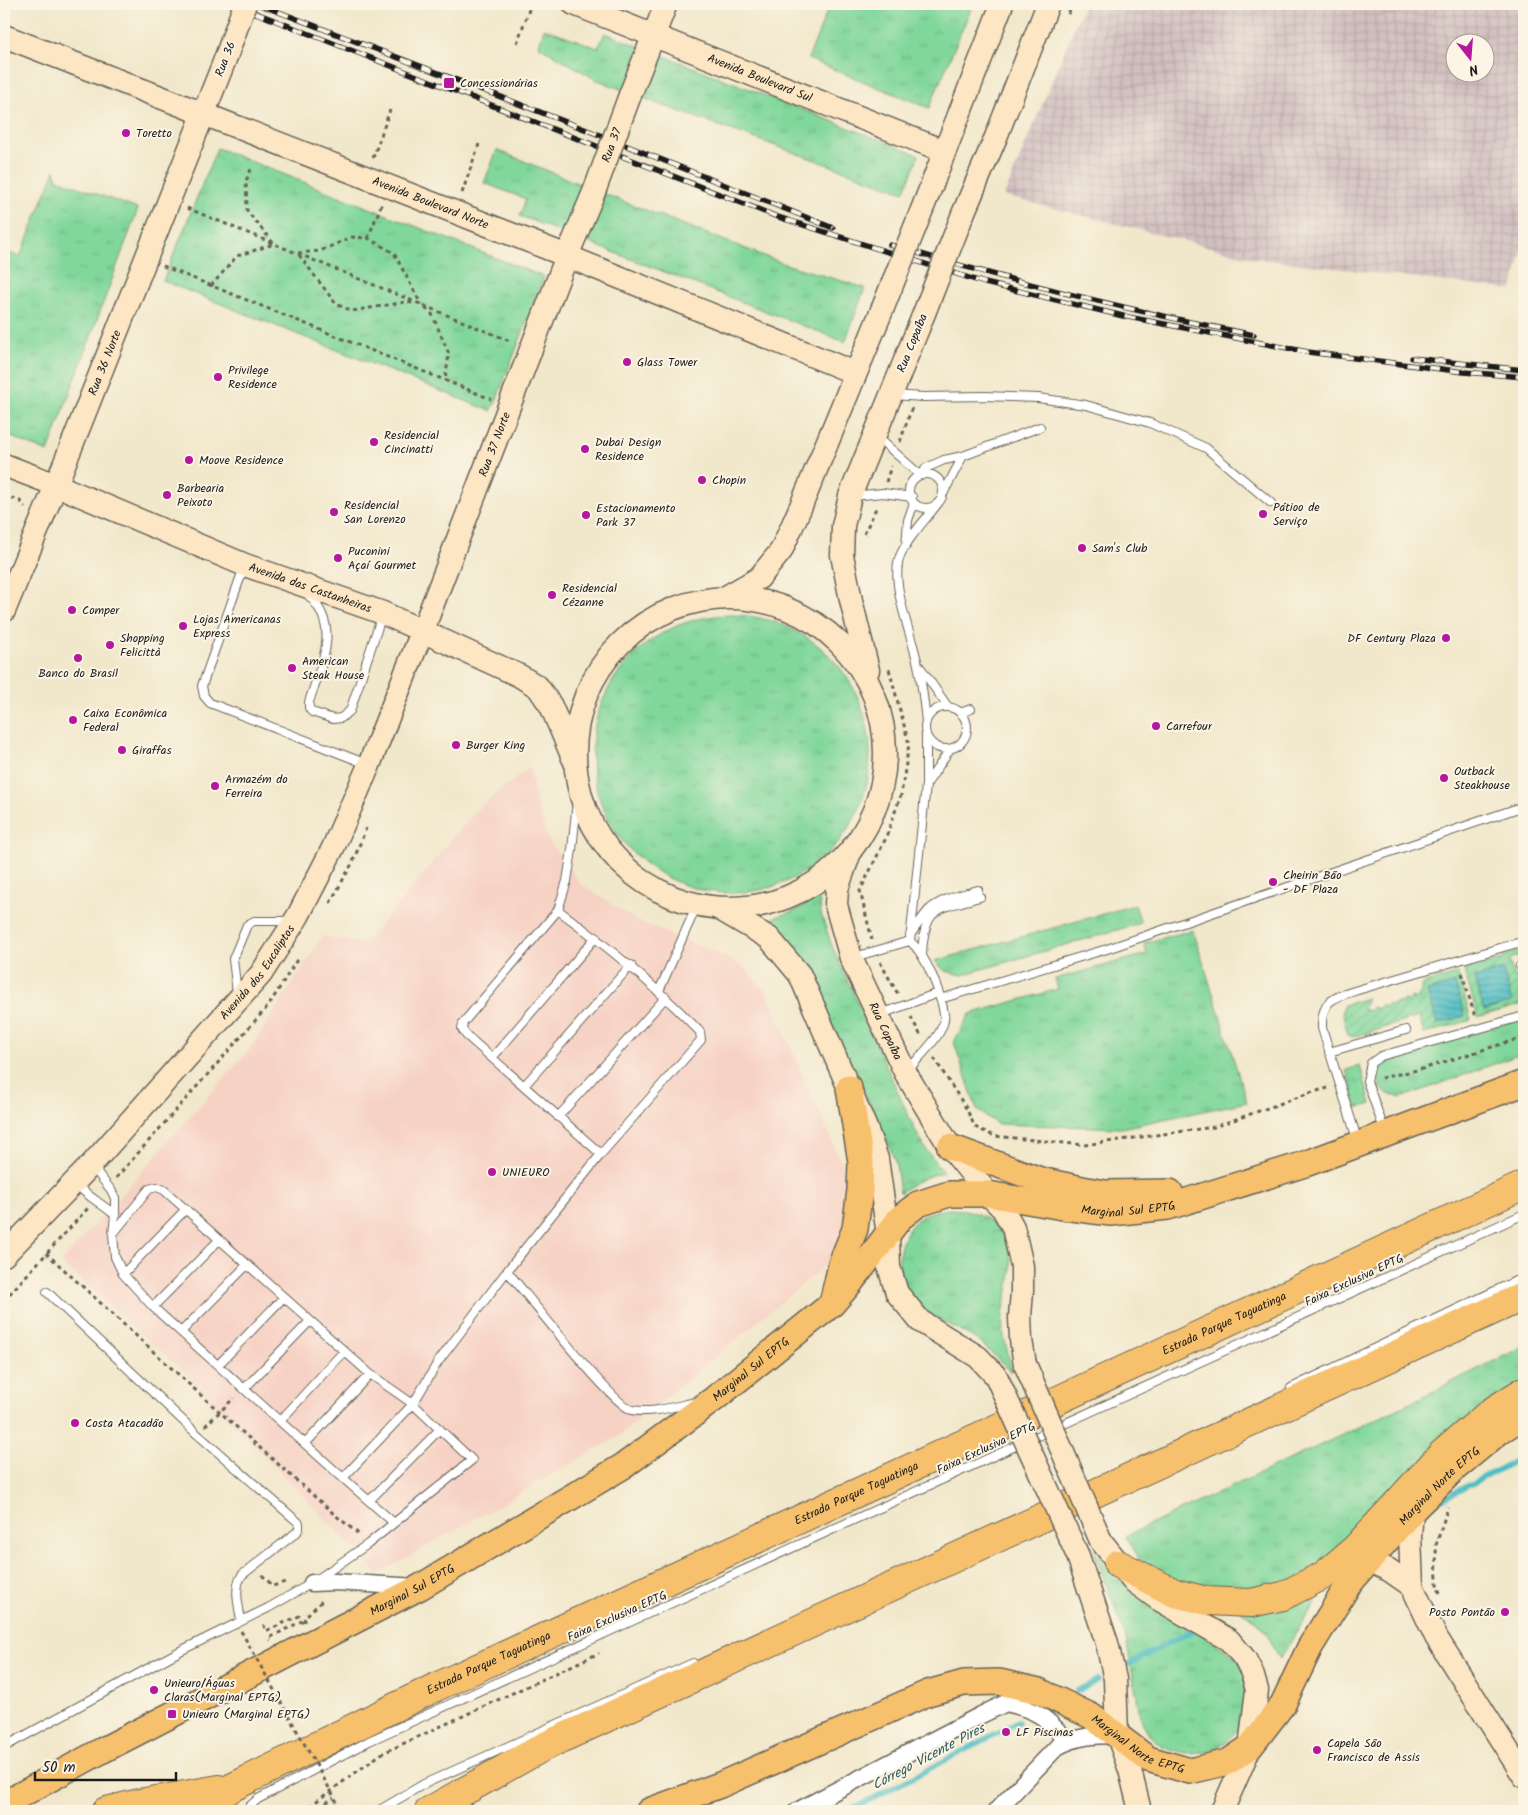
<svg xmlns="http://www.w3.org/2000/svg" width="1528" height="1815" viewBox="0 0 1528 1815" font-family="Kalam,sans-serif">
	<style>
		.built { fill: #f6d2c5 }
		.industrial { fill: url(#industrial-grid); fill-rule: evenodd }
		.grass { fill: url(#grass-tufts); stroke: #4e7a5c }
		.garden { fill: url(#garden-furrows); stroke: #4e7a5c }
		.water { fill: url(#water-rules); stroke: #356c70 }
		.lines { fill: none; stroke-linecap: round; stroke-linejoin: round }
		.stream { stroke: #4ebdc3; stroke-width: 5.5 }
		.lane-casing { stroke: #676359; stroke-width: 10 }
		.street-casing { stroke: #676359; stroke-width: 19 }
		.secondary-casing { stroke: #676359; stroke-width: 25 }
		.primary-casing { stroke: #676359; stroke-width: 28 }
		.highway-casing { stroke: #676359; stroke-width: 30 }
		.path { stroke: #676359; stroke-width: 3; stroke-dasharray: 4 4; stroke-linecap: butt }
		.lane { stroke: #fff; stroke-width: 8 }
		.street { stroke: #fff; stroke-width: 16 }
		.secondary { stroke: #fce6c4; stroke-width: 22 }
		.primary { stroke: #f7c06c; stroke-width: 25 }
		.highway { stroke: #f7c06c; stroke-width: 28 }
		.rail-casing { stroke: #1c1c1c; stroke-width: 5.5 }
		.rail { stroke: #fcf5e5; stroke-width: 4; stroke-dasharray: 11; stroke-linecap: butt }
		.secondary-bridge-casing { stroke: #676359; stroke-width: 25; stroke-linecap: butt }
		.path-bridge { stroke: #676359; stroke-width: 3; stroke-dasharray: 4 4; stroke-linecap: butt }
		.secondary-bridge { stroke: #fce6c4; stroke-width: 22 }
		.poi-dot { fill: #b5179e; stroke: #fcf5e5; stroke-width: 2 }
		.labels { text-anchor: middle; stroke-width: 4; stroke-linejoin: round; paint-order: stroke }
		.street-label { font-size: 12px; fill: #1c1c1c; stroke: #fcf5e5 }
		.poi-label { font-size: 12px; fill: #1c1c1c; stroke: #fcf5e5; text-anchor: start }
		.water-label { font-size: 14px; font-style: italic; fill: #305c5f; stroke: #fcf5e5 }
	</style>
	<defs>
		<pattern id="industrial-grid" width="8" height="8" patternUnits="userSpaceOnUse" patternTransform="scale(1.25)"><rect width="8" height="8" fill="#d1bfbf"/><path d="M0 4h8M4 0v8" fill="none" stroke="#b3a4a4"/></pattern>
		<pattern id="grass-tufts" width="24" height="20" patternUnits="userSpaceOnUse" patternTransform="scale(1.25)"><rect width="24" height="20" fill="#81d79b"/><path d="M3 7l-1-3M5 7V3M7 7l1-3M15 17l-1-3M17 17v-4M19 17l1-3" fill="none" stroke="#6fb885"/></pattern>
		<pattern id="garden-furrows" width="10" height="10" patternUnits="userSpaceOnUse" patternTransform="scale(1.25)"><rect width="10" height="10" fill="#81d79b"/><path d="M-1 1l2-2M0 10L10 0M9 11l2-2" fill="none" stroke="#6fb885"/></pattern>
		<pattern id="water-rules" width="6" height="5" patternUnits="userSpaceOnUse" patternTransform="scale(1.25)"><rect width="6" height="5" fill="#4ebdc3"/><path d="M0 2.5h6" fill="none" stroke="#40999e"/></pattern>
	</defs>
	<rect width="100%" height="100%" fill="#fcf5e5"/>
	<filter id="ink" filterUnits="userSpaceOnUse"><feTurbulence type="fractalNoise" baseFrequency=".02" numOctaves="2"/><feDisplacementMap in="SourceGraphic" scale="10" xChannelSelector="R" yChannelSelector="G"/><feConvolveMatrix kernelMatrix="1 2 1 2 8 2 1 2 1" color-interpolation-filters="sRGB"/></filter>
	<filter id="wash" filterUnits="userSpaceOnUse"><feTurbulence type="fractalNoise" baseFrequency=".0096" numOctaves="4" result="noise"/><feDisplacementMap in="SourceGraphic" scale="20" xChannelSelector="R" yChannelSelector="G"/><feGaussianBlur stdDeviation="1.12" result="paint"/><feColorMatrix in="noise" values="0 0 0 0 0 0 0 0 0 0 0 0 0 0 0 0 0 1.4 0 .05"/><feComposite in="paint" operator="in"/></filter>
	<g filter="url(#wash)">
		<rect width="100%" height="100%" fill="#f1e7ca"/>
		<path class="built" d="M529,768l8,36 11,36 32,43 55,37 87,35 24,14 21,24 72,164 8,29 -1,39 -15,36 -213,176 -240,137 -198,-206 -119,-105 189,-214 73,-113 42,8 112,-135z"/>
		<path class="industrial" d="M1084,4h440v239l-12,47 -258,-32 -250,-62zM1456,42h30v30h-30z"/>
		<path class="grass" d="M830,4h143l-44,104 -121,-49z
			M544,28l54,20 7,-15 314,122 -15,37 -248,-89 -61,-24 -56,-33z
			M217,148l327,129 -48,124 -5,10 -328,-130z
			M497,150l107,44 181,70 80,24 -20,54 -325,-126 6,-17 -42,-16z
			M55,170l2,9 81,30 -90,243 -44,-18v-183l16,6z
			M592 754a139 139 0 1 1 278 0a139 139 0 1 1-278 0Z
			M819,897l2,17 11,32 82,182 13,23 16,21c-17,4 -30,10 -43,21l-4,-29 -9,-24 -85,-179 -22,-28 -17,-12c21,-6 38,-12 56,-24z
			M1135,905l6,18 -179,52 -17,-4 -10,-10z
			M1193,930l54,172 -126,26 -124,-4 -20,-14 -23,-68 16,-28 88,-25 -3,-10 92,-25 -3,-11z
			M1524,1018v35l-123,45 -15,-5 -7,-9v-16l2,-5 7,-5z
			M1360,1066l11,38 -13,4 -12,-38z
			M950,1209c6,1 14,0 19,2 29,8 45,33 42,61 -1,15 -6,28 -8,42 -3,18 6,40 9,58 -12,-11 -24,-23 -37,-33 -31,-21 -67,-24 -75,-69 -2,-9 -1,-21 3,-30 10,-23 23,-28 47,-31z
			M1524,1346v36l-206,188 -71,25 -73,-12 -33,-21 -15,-26 276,-129z
			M1091,1545l19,27 139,94 -7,60 -16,16 -18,10 -23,1 -22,-6 -14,-12 -8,-16 -16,-85z
			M1326,1585l-46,74 -13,-25 -9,-11 -19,-14z"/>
		<path class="garden" d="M1524,949v6l-15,4 5,18 10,-3v13h-2l-2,18 -42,12 -14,-47 40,-11 -1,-3z
			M1458,973l13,47 -47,14 -5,-17 -66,20 -5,-2 -6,-24 2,-6 23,-7 -4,11 7,2 2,-4 6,2 2,-4 6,2 2,-3 5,1 2,-3 7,1 1,-3 6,1 2,-4 7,2 5,-15z"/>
		<path class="water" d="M1503,969l9,33 -28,9 -10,-33z
			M1455,983l10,33 -28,8 -10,-33z"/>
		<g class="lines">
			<path class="stream" d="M1433,1504l91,-48
				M1129,1664l63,-33
				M1077,1691l21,-11
				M849,1811l169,-89"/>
		</g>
	</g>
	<g filter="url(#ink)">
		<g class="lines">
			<defs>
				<path id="lane" d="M893,395l30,2 62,-1 53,2 48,7 64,18 56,25 65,55
					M878,436l6,7 36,32
					M909 491a17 17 0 1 1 34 0a17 17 0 1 1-34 0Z
					M922,475l4,-7 18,-8 19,-4 77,-29
					M943,494l20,-38
					M852,496l31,-3 29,4
					M906,546l2,-26 6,-17
					M244,567l-42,119 2,10 6,7 157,61
					M308,595c34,32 13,69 1,107v6l3,4 21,7 8,-1 9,-7 32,-96
					M920,667l28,40
					M925 728a21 21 0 1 1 42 0a21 21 0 1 1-42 0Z
					M960,713l11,-4
					M926,722c-2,-19 -4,-39 -8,-57 -6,-29 -27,-79 -19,-106 5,-17 29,-42 40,-57
					M926,785l24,-36
					M578,792l-6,58 -5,31 -9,29 -95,113 -1,6 4,6 135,119
					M910,935c5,-6 15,-22 20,-26 13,-11 32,-14 48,-19
					M910,941l16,-156v-51
					M922,955c2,-50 16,-46 58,-58
					M854,957l56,-16
					M1520,966l4,-1
					M659,991l38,-86
					M237,993l-4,-34 14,-34 7,-4h36
					M940,999l167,-50 417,-143
					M881,1014l57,-21
					M1329,1052l77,-22
					M492,1058l104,-121
					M907,1071c9,-11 29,-29 34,-42 2,-4 4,-10 3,-15 -3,-21 -18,-59 -34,-73
					M524,1086l107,-121
					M558,1117l108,-120
					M1385,1132l-18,-51 4,-18 10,-7 143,-40
					M1358,1142l-36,-114c-1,-30 14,-31 39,-39l163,-48
					M92,1166l19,24 4,8v17l-2,19 2,23 8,17 30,33 190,171
					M76,1184c11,12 26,20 39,31
					M113,1234l36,-45 8,-2 7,3 206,184 43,30 59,56 -78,63
					M507,1271c18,21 107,136 125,139 20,4 44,-4 64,-8
					M123,1274l62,-64
					M47,1292l150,142 102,89v5l-2,4 -55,43c-9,13 -3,31 -1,46
					M153,1307l66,-67
					M181,1332l66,-67
					M218,1365l66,-68
					M1291,1388l233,-111
					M244,1389l66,-68
					M280,1421l64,-70
					M305,1444l65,-70
					M369,1501l71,-72
					M4,1747l176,-96 88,-43 44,-25 56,-39 26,-21 -51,-45 70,-74 25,-42 69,-91 94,-117 100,-114 -1,-8c-45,-47 -90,-84 -142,-122
					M244,1811l14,-12 111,-58 1155,-527
					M378,1811l46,-27 269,-121"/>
				<path id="street" d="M312,1583l23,-1 82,5
					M1006,1703c32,7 39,14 62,38
					M797,1811l184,-96 25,-12 31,-12
					M996,1811l61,-64c19,-11 38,-12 59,-12"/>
				<g id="secondary">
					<path id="s1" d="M574,4l370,147"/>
					<path id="s2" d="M4,36l553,216 298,121"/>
					<path d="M630,95l36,-91"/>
					<path d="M927,197l75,-193"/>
					<path d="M963,214l33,-77 52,-133"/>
					<path id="s3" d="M4,465l52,20 189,80 138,48 137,63 18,11 13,19 22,52"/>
					<path d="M724,598l35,-20 22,-27 20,-45 81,-196"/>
					<circle cx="730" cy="753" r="155"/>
					<path id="s4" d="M4,611l52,-126 170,-428"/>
					<path d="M868,670l-17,-70 -9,-45 1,-29 7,-30 69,-170"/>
					<path id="s5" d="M849,855l-12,34 -1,16 15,53 54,114 45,75 38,47 15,15 10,18 9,39v25l-2,26 1,23 4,24"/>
					<path d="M718,908l51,30 31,37 66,153 11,31 11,76 1,32 8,26 23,28 58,36 18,19"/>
					<path id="s6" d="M4,1255l87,-90 170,-191 37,-58 35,-68 36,-83 53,-133 145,-376 27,-64"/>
					<path d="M1412,1511l-2,25 2,50 24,51 88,139"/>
					<path d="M1101,1541l31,39 26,19 71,41 16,19 7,14 5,17 -7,57 -28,64"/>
					<path d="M1078,1556l29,87 8,36 2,55 13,36 10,41"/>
					<path d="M1369,1561l20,9 23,16"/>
				</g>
				<g id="primary">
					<path d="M950,1147l90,33 42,9 23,4 65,-1"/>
					<path d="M833,1299l9,-38 13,-32 5,-39 1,-28 -12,-74"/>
					<path id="s7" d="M4,1804l99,-54 317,-163 205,-122 89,-66 118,-95 19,-22 49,-64 18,-14 31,-10h39l75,13 48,6 57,-6 137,-43 219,-81"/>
					<path id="s8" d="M649,1811l71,-26 208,-92 36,-10 35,-1 40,9 52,25 57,43 42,12 38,-9 22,-15 33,-43 27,-57 39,-63 63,-73 41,-41 47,-39 24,-15"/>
				</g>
				<g id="highway">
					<path d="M1118,1564l57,29 32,8 44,2 32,-7 41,-21 31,-26 87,-95 49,-42 33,-21"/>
					<path d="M106,1811l33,-8 80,-14"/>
					<path id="s9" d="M194,1811l39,-24 203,-100 1088,-502"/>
					<path d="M429,1811l116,-65 979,-450"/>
				</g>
			</defs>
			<use href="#lane" class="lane-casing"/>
			<use href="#street" class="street-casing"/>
			<use href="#secondary" class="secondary-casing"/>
			<use href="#primary" class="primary-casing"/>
			<use href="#highway" class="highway-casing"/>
			<path class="path" d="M428,10l3,-6
				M1068,14l5,-10
				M517,43l14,-39
				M373,158l17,-48
				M462,193l17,-49
				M187,208l323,133
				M368,238l14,-35
				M298,253l22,-2 32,-14 16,1 26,15 27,51
				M299,255l37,49 16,7 54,-9 7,1
				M163,266l328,133
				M211,286l26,-30 37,-12 -27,-33 -1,-30 6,-14
				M425,308l7,6 17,40 -4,27
				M900,442l12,-35
				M886,482l5,-16
				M4,495l16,6 5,6
				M864,534l13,-28
				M330,903l23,-41 13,-34
				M872,940l-12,-49 25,-51 16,-45 8,-51 -20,-75
				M880,962l18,32
				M1462,973l13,44
				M911,1017l11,21
				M934,1058l32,50 9,19 19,9 90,9 130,-18 99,-35 15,-4
				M1381,1078l41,-9 102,-32
				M116,1178l153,-173 29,-47
				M46,1253l157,144 131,117 27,22
				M4,1300l84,-92
				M205,1426l29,-28
				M262,1575l11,11 12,-4
				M1440,1593l-3,-9 -1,-39 12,-38
				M304,1622l1,-5 17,-16
				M265,1625l-1,1 2,5 33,-15 3,5 -33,17 2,2
				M303,1811l78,-57 218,-101
				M312,1811l22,-13"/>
			<use href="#lane" class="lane"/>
			<use href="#street" class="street"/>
			<use href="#secondary" class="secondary"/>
			<use href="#primary" class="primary"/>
			<use href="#highway" class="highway"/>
			<defs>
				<path id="rail" d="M233,4l542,212 210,67 138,33 185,36 156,20 60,5
					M258,4l329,126 246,98
					M890,245c120,36 241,66 364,90
					M1412,358l112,12"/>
			</defs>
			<use href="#rail" class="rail-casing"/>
			<use href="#rail" class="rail"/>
			<defs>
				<g id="secondary-bridge">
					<path d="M226,57l19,-53"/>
					<path id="s10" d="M594,192l36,-97"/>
					<path d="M882,310l45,-113"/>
					<path d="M919,326l44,-112"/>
					<path d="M1025,1364l76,177"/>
					<path d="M996,1376l82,180"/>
				</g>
			</defs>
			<use href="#secondary-bridge" class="secondary-bridge-casing"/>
			<path class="path-bridge" d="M241,1631l101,180"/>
			<use href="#secondary-bridge" class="secondary-bridge"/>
		</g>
	</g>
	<g class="poi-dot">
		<rect x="443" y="77" width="12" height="12" rx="2.5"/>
		<circle cx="126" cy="133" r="5"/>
		<circle cx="627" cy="362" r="5"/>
		<circle cx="218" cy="377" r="5"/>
		<circle cx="374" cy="442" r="5"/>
		<circle cx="585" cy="449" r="5"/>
		<circle cx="189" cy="460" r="5"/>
		<circle cx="702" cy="480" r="5"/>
		<circle cx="167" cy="495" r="5"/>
		<circle cx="334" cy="512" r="5"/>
		<circle cx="1263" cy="514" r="5"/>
		<circle cx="586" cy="515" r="5"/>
		<circle cx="1082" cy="548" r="5"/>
		<circle cx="338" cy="558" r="5"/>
		<circle cx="552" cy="595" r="5"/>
		<circle cx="72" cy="610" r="5"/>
		<circle cx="183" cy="626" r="5"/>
		<circle cx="1446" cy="638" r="5"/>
		<circle cx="110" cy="645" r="5"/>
		<circle cx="78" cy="658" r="5"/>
		<circle cx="292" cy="668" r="5"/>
		<circle cx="73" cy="720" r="5"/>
		<circle cx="1156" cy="726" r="5"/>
		<circle cx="456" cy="745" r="5"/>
		<circle cx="122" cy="750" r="5"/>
		<circle cx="1444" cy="778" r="5"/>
		<circle cx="215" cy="786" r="5"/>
		<circle cx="1273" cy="882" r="5"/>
		<circle cx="492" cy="1172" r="5"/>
		<circle cx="75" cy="1423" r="5"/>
		<circle cx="1505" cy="1612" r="5"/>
		<circle cx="154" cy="1690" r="5"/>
		<rect x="167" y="1709" width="10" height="10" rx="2.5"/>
		<circle cx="1006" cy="1732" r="5"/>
		<circle cx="1317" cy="1750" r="5"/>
	</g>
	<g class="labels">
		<g class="street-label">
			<text transform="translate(225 59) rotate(-69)" y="4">Rua 36</text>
			<text dy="4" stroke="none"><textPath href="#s1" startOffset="200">Avenida Boulevard Sul</textPath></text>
			<text dy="4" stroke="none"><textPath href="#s10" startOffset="50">Rua 37</textPath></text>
			<text dy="4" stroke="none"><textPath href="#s2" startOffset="458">Avenida Boulevard Norte</textPath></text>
			<text transform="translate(912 343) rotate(-68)" y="4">Rua Copaíba</text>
			<text dy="4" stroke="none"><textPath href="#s4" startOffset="268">Rua 36 Norte</textPath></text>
			<text dy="4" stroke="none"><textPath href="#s6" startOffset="961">Rua 37 Norte</textPath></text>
			<text dy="4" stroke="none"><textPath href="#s3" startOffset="330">Avenida das Castanheiras</textPath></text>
			<text dy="4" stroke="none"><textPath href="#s6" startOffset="380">Avenida dos Eucaliptos</textPath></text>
			<text dy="4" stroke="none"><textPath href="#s5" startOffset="188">Rua Copaíba</textPath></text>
			<text dy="4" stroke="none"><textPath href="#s7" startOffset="1316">Marginal Sul EPTG</textPath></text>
			<text transform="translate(1354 1280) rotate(-25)" y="4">Faixa Exclusiva EPTG</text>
			<text dy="4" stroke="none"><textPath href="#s9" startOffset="1140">Estrada Parque Taguatinga</textPath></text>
			<text dy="4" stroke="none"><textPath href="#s7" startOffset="866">Marginal Sul EPTG</textPath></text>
			<text transform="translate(986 1448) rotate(-25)" y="4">Faixa Exclusiva EPTG</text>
			<text dy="4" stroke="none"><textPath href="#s8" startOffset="980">Marginal Norte EPTG</textPath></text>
			<text dy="4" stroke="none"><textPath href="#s9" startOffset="735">Estrada Parque Taguatinga</textPath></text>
			<text dy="4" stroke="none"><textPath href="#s7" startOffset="461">Marginal Sul EPTG</textPath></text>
			<text transform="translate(617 1616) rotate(-24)" y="4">Faixa Exclusiva EPTG</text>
			<text dy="4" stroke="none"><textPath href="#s9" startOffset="330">Estrada Parque Taguatinga</textPath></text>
			<text dy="4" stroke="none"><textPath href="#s8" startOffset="530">Marginal Norte EPTG</textPath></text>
		</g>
		<g class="poi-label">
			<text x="460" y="87">Concessionárias</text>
			<text x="136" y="137">Toretto</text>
			<text x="637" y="366">Glass Tower</text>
			<text x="228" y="374">Privilege<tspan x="228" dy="14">Residence</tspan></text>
			<text x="384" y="439">Residencial<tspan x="384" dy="14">Cincinatti</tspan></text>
			<text x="595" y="446">Dubai Design<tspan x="595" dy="14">Residence</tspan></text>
			<text x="199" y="464">Moove Residence</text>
			<text x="712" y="484">Chopin</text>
			<text x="177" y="492">Barbearia<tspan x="177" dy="14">Peixoto</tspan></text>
			<text x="344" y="509">Residencial<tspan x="344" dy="14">San Lorenzo</tspan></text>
			<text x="1273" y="511">Pátioo de<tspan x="1273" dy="14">Serviço</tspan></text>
			<text x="596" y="512">Estacionamento<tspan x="596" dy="14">Park 37</tspan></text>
			<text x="1092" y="552">Sam's Club</text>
			<text x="348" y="555">Puconini<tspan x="348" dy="14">Açaí Gourmet</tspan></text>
			<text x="562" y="592">Residencial<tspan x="562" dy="14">Cézanne</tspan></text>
			<text x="82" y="614">Comper</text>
			<text x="193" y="623">Lojas Americanas<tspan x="193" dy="14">Express</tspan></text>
			<text x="120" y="642">Shopping<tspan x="120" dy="14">Felicittà</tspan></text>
			<text x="1436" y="642" text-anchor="end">DF Century Plaza</text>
			<text x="302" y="665">American<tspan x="302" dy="14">Steak House</tspan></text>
			<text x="78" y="677" text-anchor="middle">Banco do Brasil</text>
			<text x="83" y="717">Caixa Econômica<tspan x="83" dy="14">Federal</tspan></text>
			<text x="1166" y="730">Carrefour</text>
			<text x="466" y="749">Burger King</text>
			<text x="132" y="754">Giraffas</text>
			<text x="1454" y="775">Outback<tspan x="1454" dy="14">Steakhouse</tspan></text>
			<text x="225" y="783">Armazém do<tspan x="225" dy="14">Ferreira</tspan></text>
			<text x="1283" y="879">Cheirin Bão<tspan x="1283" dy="14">- DF Plaza</tspan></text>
			<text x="502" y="1176">UNIEURO</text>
			<text x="85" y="1427">Costa Atacadão</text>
			<text x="1495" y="1616" text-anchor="end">Posto Pontão</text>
			<text x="164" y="1687">Unieuro/Águas<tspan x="164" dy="14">Claras(Marginal EPTG)</tspan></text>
			<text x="182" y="1718">Unieuro (Marginal EPTG)</text>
			<text x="1016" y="1736">LF Piscinas</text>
			<text x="1327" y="1747">Capela São<tspan x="1327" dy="14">Francisco de Assis</tspan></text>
		</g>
		<g class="water-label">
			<text transform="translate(928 1756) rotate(-28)" y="5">Córrego Vicente Pires</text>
		</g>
	</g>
	<rect width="1528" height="1815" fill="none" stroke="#fcf5e5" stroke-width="20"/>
	<g transform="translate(1470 58) rotate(163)"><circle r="24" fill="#fcf5e5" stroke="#a29e95"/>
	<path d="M0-4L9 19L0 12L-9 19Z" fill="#b5179e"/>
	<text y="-8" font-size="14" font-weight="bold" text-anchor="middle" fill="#1c1c1c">N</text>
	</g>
	<path d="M35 1772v8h141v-8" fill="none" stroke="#1c1c1c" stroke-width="2.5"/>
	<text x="42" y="1772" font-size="15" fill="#1c1c1c" stroke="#fcf5e5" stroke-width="4" paint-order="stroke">50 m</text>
</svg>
